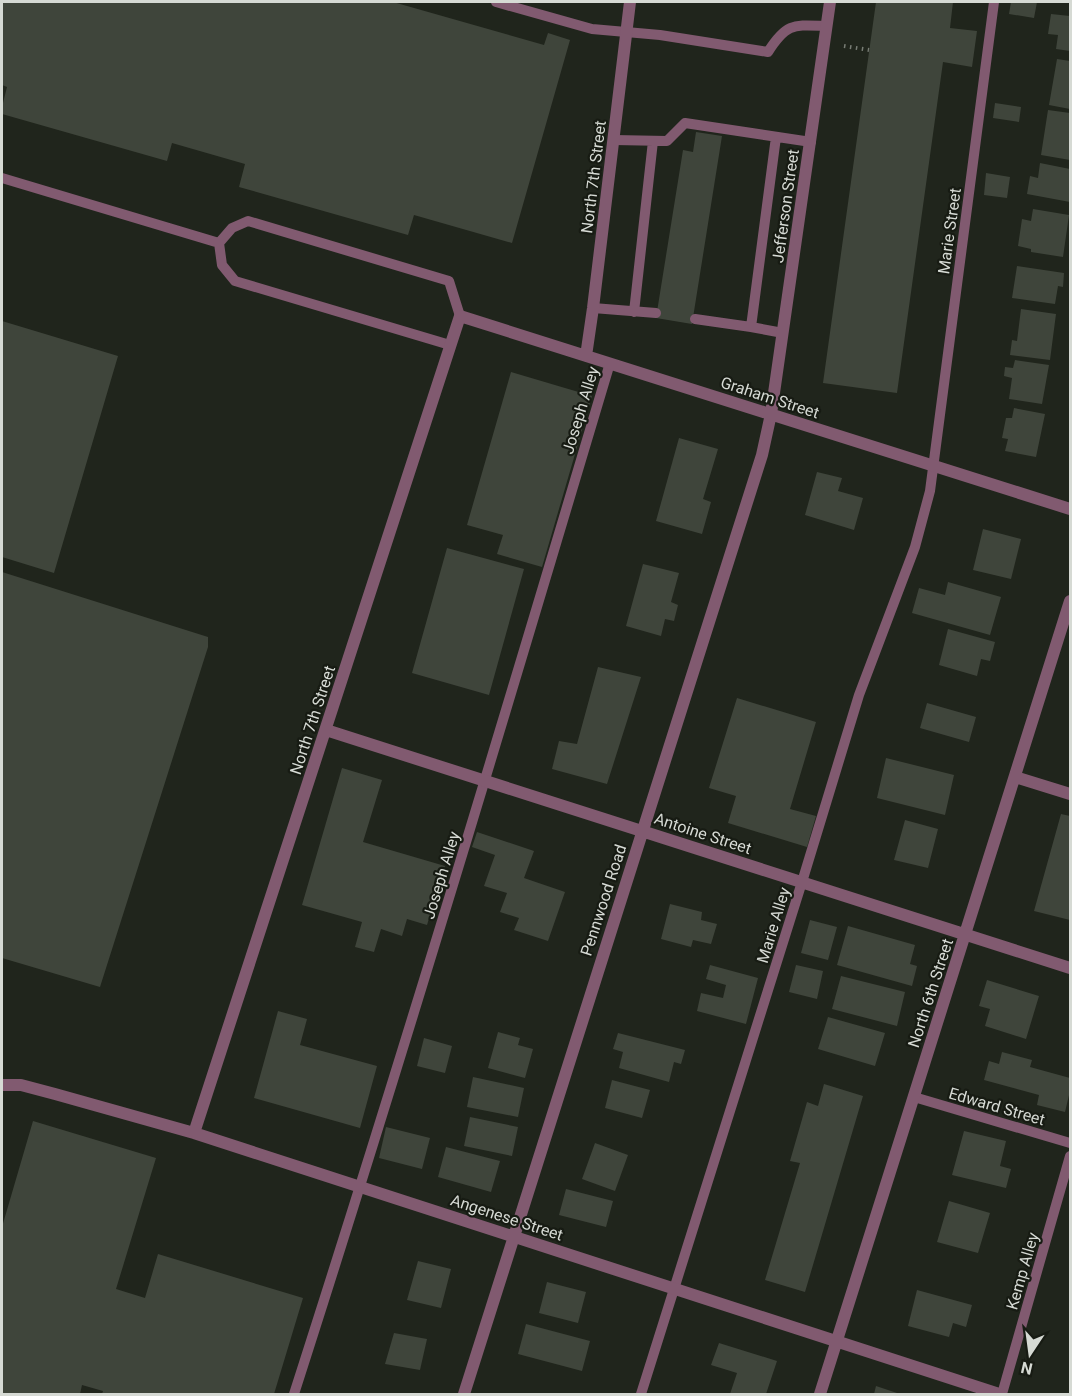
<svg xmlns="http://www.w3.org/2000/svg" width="1072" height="1396" viewBox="0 0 1072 1396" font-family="Roboto,sans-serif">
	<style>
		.building { fill: #3f453b }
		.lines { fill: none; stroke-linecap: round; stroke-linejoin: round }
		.path { stroke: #787d75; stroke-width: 4; stroke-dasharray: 1.5 4.5; stroke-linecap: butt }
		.service { stroke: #815a70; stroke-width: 10 }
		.minor { stroke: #815a70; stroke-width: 12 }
		.labels { text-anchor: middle; stroke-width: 4.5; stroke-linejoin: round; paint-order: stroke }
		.street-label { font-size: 16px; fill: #d6dad4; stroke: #171b13 }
	</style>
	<rect width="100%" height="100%" fill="#20251c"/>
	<path class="building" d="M2,2h391l151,43 4,-12 22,7 -58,203 -98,-28 -6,20 -169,-48 6,-23 -73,-21 -5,18 -165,-47v-7l5,-20 -5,-2z
		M876,2h77l-3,26 27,3 -5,36 -29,-5 -46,331 -74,-10z
		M1011,2h26l-3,16 -25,-4z
		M1051,14l19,2v35l-14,-2 2,-14 -10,-1z
		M1057,59l13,2v48l-21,-4z
		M995,103l26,4 -2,15 -26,-4z
		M1048,110l22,3v47l-29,-5z
		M696,132l26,4 -30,188 -36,-6 27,-168 10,2z
		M1040,163l30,6v33l-43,-8 3,-18 8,2z
		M986,173l24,4 -3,21 -23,-3z
		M1033,209l36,6 -6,42 -32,-5v-3l-13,-3 4,-27 9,2z
		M1017,266l47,7 -1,14 -5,-1 -3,18 -43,-6z
		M1021,309l35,5 -6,46 -40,-5 2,-15 5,1z
		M2,321l116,35 -64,217 -52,-16z
		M1015,360l34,5 -7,39 -33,-5 3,-21 -8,-2 1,-9 8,1z
		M511,372l81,24 -50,171 -45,-13 6,-19 -36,-10z
		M1014,408l31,6 -9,43 -31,-6 3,-12 -6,-1 4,-20h6z
		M679,438l39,11 -15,50 8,3 -9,32 -46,-13z
		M817,472l25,6 -4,13 25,7 -9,32 -49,-15z
		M983,529l38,10 -10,40 -38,-9z
		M447,548l77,21 -35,126 -77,-22z
		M643,564l36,9 -8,29 7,3 -4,16 -9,-2 -4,17 -35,-10z
		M2,572l206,65v10l-108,340 -98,-29z
		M948,582l53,15 -11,38 -78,-22 7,-25 26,7z
		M948,629l47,13 -5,19 -9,-2 -4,17 -38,-11z
		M598,667l43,10 -34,107 -55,-15 7,-28 18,3z
		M737,698l79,24 -26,87 26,7 -9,31 -79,-24 8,-27 -27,-8z
		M927,703l49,14 -7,25 -49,-14z
		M886,758l68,17 -9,40 -68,-17z
		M342,768l40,12 -19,62 82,24 -18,59 -20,-6 -5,17 -21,-7 -7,23 -19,-5 7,-25 -60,-17z
		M1061,814l9,2v104l-36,-9z
		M905,820l33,9 -10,39 -34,-8z
		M477,832l57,19 -10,27 41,14 -17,49 -34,-11 5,-12 -19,-6 7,-19 -23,-7 11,-31 -23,-8z
		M670,904l32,8 -1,8 16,4 -6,20 -18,-4 -2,7 -30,-8z
		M810,920l27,7 -9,33 -27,-7z
		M848,926l67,19 -5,19 7,2 -5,20 -75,-21z
		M710,965l48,13 -12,46 -49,-13 4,-18 22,5 3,-13 -20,-6z
		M796,965l27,6 -6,28 -28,-7z
		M841,976l64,16 -8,34 -65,-17z
		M987,980l52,16 -13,43 -41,-13 5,-17 -11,-3z
		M278,1011l29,8 -7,26 77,21 -17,62 -106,-30z
		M828,1017l57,16 -10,33 -57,-17z
		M498,1032l22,6 -2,7 15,4 -8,29 -37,-10z
		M618,1033l67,17 -4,14 -7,-2 -5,20 -50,-14 4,-16 -10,-3z
		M424,1038l28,8 -7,27 -28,-7z
		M1002,1052l30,8 -2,7 40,11v13l-5,21 -28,-7 2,-10 -55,-15 5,-19 10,3z
		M473,1077l51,11 -6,29 -51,-10z
		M612,1080l38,10 -8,28 -37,-10z
		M824,1084l39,12 -58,196 -40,-12 35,-117 -10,-2 17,-59 11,4z
		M470,1117l48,10 -6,29 -48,-10z
		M33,1121l123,37 -40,131 29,9 13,-44 145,44 -29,96h-172l1,-3 -21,-6 -2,9h-78v-167z
		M386,1127l44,11 -8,31 -43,-11z
		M964,1131l42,10 -6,25 11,3 -5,19 -54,-13z
		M595,1143l33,12 -13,36 -33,-12z
		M446,1147l54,14 -9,31 -53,-15z
		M566,1189l47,12 -7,26 -47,-12z
		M949,1201l41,12 -12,40 -41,-11z
		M418,1261l33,8 -10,39 -34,-8z
		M547,1282l39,10 -8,31 -39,-10z
		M917,1290l55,15 -6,22 -13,-4 -4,14 -41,-11z
		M526,1324l64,17 -8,30 -64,-17z
		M394,1333l33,6 -7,31 -35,-6z
		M719,1343l58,18 -11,33h-36l7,-21 -26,-8z
		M876,1386l24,8h-26z"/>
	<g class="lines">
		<path class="path" d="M844,46l25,4"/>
		<path class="service" d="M496,2l96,27 68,6 108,17c19,-30 26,-27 59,-26
			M614,140l53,1 18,-18 126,19
			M2,178l217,65
			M593,308l63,5
			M634,312l19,-171
			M695,319l56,8 25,-190
			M751,327l32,6
			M450,345l-215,-64 -13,-16 -3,-22 13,-15 16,-7 201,60 11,35
			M914,1097l156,46
			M294,1394c110,-342 213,-686 316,-1031
			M641,1394l161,-512 57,-187 56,-148 15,-56 64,-489
			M1002,1394l68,-238"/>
		<path class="minor" d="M586,356l7,-48 37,-306
			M326,730l744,238
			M1015,777l55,17
			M2,1085h19l34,9 139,39 805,261
			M194,1133l266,-817 610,193
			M464,1394l298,-939 9,-41 59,-412
			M820,1394l250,-793"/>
	</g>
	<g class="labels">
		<g class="street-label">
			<text transform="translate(593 177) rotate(-83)" y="6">North 7th Street</text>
			<text transform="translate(785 206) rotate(-82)" y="6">Jefferson Street</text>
			<text transform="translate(949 231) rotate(-82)" y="6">Marie Street</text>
			<text transform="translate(770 397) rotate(18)" y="6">Graham Street</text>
			<text transform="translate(580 410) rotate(-73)" y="6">Joseph Alley</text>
			<text transform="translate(312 720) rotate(-72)" y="6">North 7th Street</text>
			<text transform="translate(703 833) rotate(18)" y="6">Antoine Street</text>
			<text transform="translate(441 875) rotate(-73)" y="6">Joseph Alley</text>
			<text transform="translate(603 900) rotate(-72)" y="6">Pennwood Road</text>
			<text transform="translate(773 925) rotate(-73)" y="6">Marie Alley</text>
			<text transform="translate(930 993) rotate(-72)" y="6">North 6th Street</text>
			<text transform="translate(997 1106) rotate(16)" y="6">Edward Street</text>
			<text transform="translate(507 1217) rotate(18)" y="6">Angenese Street</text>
			<text transform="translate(1022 1271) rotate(-74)" y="6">Kemp Alley</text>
		</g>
	</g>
	<rect width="1072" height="1396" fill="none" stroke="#d6dad4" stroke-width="6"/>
	<g transform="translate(1030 1354) rotate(193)" stroke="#171b13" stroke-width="4.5" paint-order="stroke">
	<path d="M0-4.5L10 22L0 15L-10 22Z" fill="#d6dad4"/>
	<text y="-9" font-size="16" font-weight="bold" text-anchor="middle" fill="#d6dad4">N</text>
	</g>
</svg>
